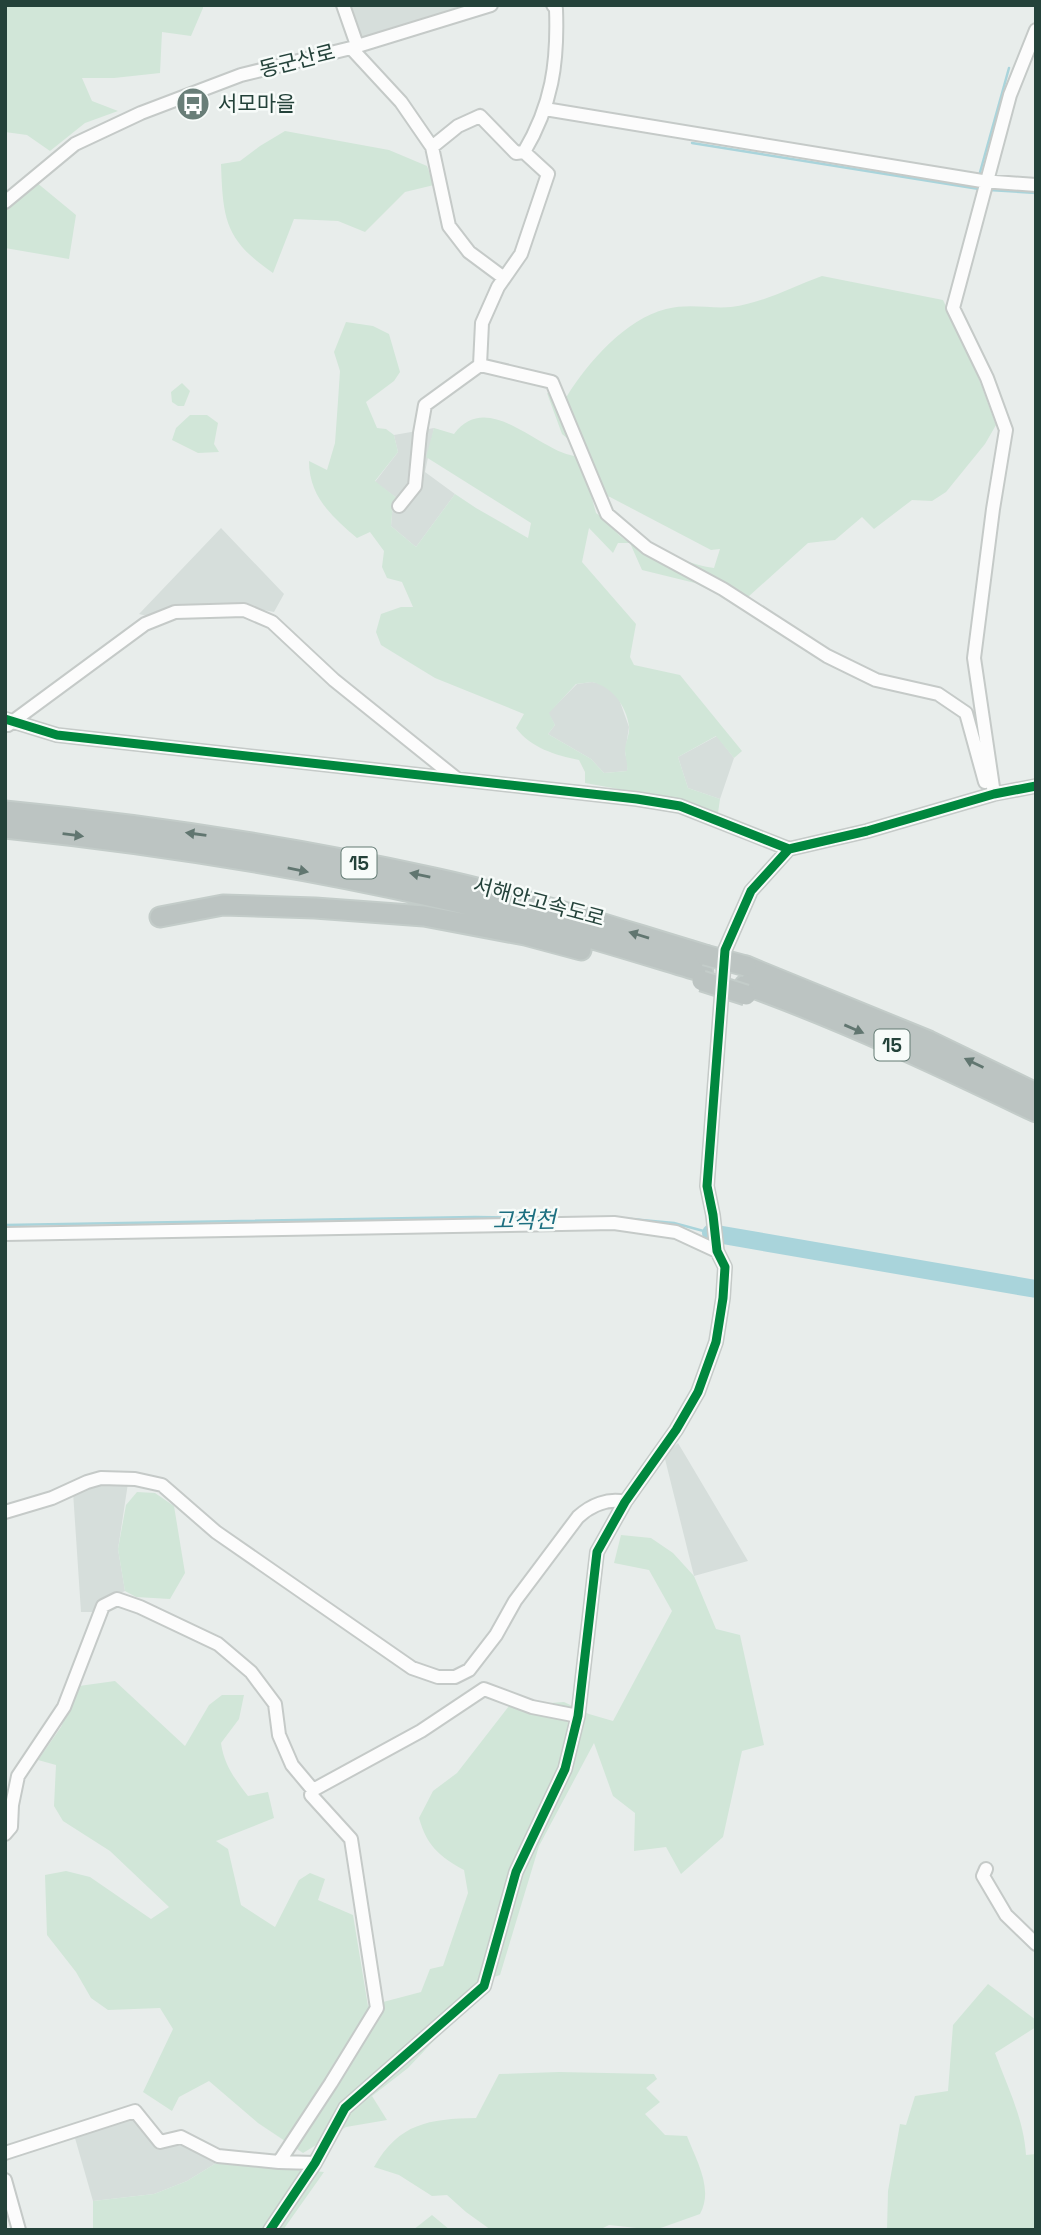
<svg xmlns="http://www.w3.org/2000/svg" width="1041" height="2235" viewBox="0 0 1041 2235" font-family="'Space Grotesk','Noto Sans KR',sans-serif">
	<style>
		.built { fill: #d6dedb }
		.green { fill: #d1e6d8; fill-rule: evenodd }
		.lines { fill: none; stroke-linecap: round; stroke-linejoin: round }
		.stream { stroke: #a9d4db; stroke-width: 2.5 }
		.river { stroke: #a9d4db; stroke-width: 18 }
		.minor-casing { stroke: #c5cac8; stroke-width: 16 }
		.highway-casing { stroke: #c3ccc9; stroke-width: 23 }
		.minor { stroke: #fcfcfc; stroke-width: 12 }
		.highway { stroke: #bcc4c2; stroke-width: 19 }
		.highway-bridge-casing { stroke: #c3ccc9; stroke-width: 23; stroke-linecap: butt }
		.highway-bridge { stroke: #bcc4c2; stroke-width: 19 }
		.cycleway-casing { stroke: #f7fbf9; stroke-width: 13 }
		.cycleway { stroke: #00873e; stroke-width: 9 }
		.oneway { fill: #617670 }
		.labels { text-anchor: middle; stroke-width: 5; stroke-linejoin: round; paint-order: stroke }
		.shield { fill: #f7fbf9; stroke: #637a73; stroke-width: 2 }
		.shield-label { font-size: 19px; font-weight: bold; fill: #24423a }
		.street-label { font-size: 21px; fill: #24423a; stroke: #f7fbf9 }
		.poi-label { font-size: 21px; fill: #24423a; stroke: #f7fbf9; text-anchor: start }
		.water-label { font-size: 23px; font-style: italic; fill: #1c6f80; stroke: #f7fbf9 }
	</style>
	<rect width="100%" height="100%" fill="#e8edeb"/>
	<path class="built" d="M340,5h126l-114,35z
		M434,428l-9,44 30,22 -39,53 -25,-21 2,-23 5,-4 -23,-17 23,-30 -4,-17z
		M221,528l63,66 -10,18 -47,-9 -53,5 -27,8 -8,-2z
		M592,682l14,3 13,14 10,28 -4,26 3,11 -1,7 -23,2 -13,-14 -43,-25 7,-9 -7,-12 29,-29z
		M717,736l17,22 -14,41 -32,-11 -10,-31z
		M678,1443l70,118 -54,15 -30,-121z
		M97,1482l31,1 -10,66 7,42 -17,7 -13,14h-14l-8,-120z
		M134,2114l27,31 21,-5 36,22 -31,19 -33,13 -61,7 -18,-63 16,-9z"/>
	<path class="green" d="M5,5h198v3l-12,28 -29,-4 -2,41 -46,5h-32l10,23 26,10 -33,12 -35,28 -23,-16 -22,-3z
		M285,131l104,19 38,16 7,19 -29,7 -40,40 -27,-11 -44,-2 -21,54c-48,-33 -50,-53 -52,-109l19,-3 20,-15z
		M36,182l40,33 -7,44 -64,-11v-38z
		M822,276l121,24 27,55 26,70 -11,19 -39,48 -14,9 -20,-1 -38,29 -12,-12 -27,23 -27,3 -60,54 -6,9 -47,-23 -53,-13 -12,-27h-12l-5,10 -24,-25 -7,34 54,62 -6,33 4,8 46,10 62,76 -8,7 -18,-22 -38,21 10,31 32,11 -2,14 -28,-11 -105,-19v-11l-6,-12c-24,-5 -48,-12 -63,-32l8,-14 -89,-36 -54,-33 -5,-13 5,-18 20,-7h12l-11,-25 -15,-4 -5,-11 2,-16 -14,-19 -13,6c-26,-22 -48,-42 -48,-77l18,9 8,-27 3,-42 2,-30 -6,-19 12,-30 27,4 16,8 11,38 -6,9 -28,21 11,26 9,1 8,6 4,17 -23,29 23,18 -5,4 -2,23 25,21 39,-53 21,14 52,30 3,-15 -105,-66 8,-29 20,6c34,-45 83,16 120,22l-1,-13 -11,-9 -15,-41 20,3c21,-34 59,-77 99,-87 24,-6 44,0 65,-2 32,-4 61,-20 91,-31zM590,491l20,6 101,53 9,-1 -6,19c-21,-2 -39,-13 -58,-19 -9,-3 -19,-3 -27,-7 -14,-7 -19,-20 -33,-29zM592,682c20,5 34,23 37,44 1,7 -3,16 -4,23 0,8 3,14 2,22l-23,2 -13,-14 -43,-25 7,-9 -6,-12 27,-29z
		M182,383l8,8 -6,15h-6l-6,-4 -1,-10z
		M190,415h17l11,8 -4,21 5,8 -21,1 -26,-13 4,-12z
		M137,1492l18,1 19,13 11,67 -15,26 -34,-2 -11,-6 -7,-42 8,-44z
		M621,1535l30,3 22,15 21,23 22,53 24,6 24,110 -22,6 -19,86 -42,37 -15,-27 -32,4 1,-38 -22,-17 -19,-53 -55,103 -39,129 -6,2 -86,91 -36,28 15,24 -41,7 -43,26 -45,-30 -49,-42 -30,16 -7,14 -29,-19 30,-63 -13,-21 -52,2 -17,-12 -15,-26 -29,-37 -2,-60 21,-4 24,6 61,42 18,-12 -59,-56 -47,-30 -9,-15 2,-41 -18,-5 23,-33 18,-41 36,-5 70,65 24,-41 13,-10h22l-5,24 -18,24c3,22 14,36 27,53l20,-4 6,26 -58,23 12,8 13,56 34,22 24,-47 11,-7 15,6 -7,21 35,15 15,91 53,-14 9,-23 13,-3 25,-73 -4,-23c-25,-14 -37,-24 -45,-52l14,-27 24,-18 52,-67 55,-4 25,12 24,7 59,-110 -23,-41 -35,-7z
		M988,1984l48,36v7l-41,26c12,33 29,66 31,102l10,-1v76h-149l1,-39 12,-67 6,1 9,-29 33,-5 5,-66z
		M559,2072l95,2 3,5 -11,9 14,14 -15,12 20,21 22,1c9,24 27,53 13,78l-45,16 -46,-5 -10,5h-108l-25,-18 -19,-17 -15,1 -33,-21 -25,-8c25,-44 55,-48 102,-49l23,-44z
		M218,2162l106,10 -41,58 -190,-1v-28l61,-7 33,-13z
		M432,2215l18,15h-37z"/>
	<g class="lines">
		<path class="stream" d="M692,143l287,46
			M979,176l30,-108
			M989,190l47,3
			M631,1219l43,4 37,10
			M5,1225l470,-8 83,1"/>
		<path class="river" d="M711,1233l325,56"/>
		<defs>
			<path id="minor" d="M343,5l14,40
				M351,48l50,54 31,45 17,79 20,26 35,26
				M545,109l437,72 54,4
				M432,147l26,-21 22,-10 36,37 8,-1
				M5,202l70,-58 66,-31 100,-38 110,-27 140,-43
				M480,365l72,17 55,132 40,34 76,41 104,67 49,24 62,14 28,19 19,69
				M399,506l16,-20 5,-53 5,-28 55,-40 2,-42 16,-36 23,-33 27,-80 -24,-22c28,-47 34,-89 32,-143l-3,-4
				M5,719l52,16 580,64 43,7 109,43 78,-18 127,-37 42,-8
				M8,725l137,-101 30,-12 69,-2 28,12 62,58 123,99
				M994,794l-20,-136 19,-149 13,-79 -19,-52 -34,-70 57,-213 26,-65
				M5,1234l609,-11 62,9 41,19
				M5,1512l47,-14 35,-16 14,-4 34,1 27,6 54,47 196,136 26,9h17l14,-7 27,-35 19,-34 63,-84c13,-12 30,-19 47,-15
				M5,1834l6,-7 1,-22 6,-29 46,-69 39,-101 14,-7 23,8 78,37 33,28 24,32 4,31 13,30 21,25 108,-59 63,-42 48,18 46,9
				M986,1869l-3,7 23,39 30,29
				M5,2153l130,-42 25,31 21,-5 37,19 61,6 36,1
				M279,2162l52,-79 46,-75 -26,-169 -40,-44
				M5,2180l14,50
				M270,2230l45,-67 30,-55 139,-122 32,-114 49,-103 13,-53 19,-164 28,-50 51,-72 22,-38 18,-50 7,-44 2,-31 -8,-16 -4,-36 -6,-29 18,-236 26,-59 38,-42"/>
			<path id="highway" d="M5,811c145,14 288,36 429,67 92,20 181,50 271,77
				M5,828c145,15 291,38 433,70 90,20 178,48 265,74
				M160,917l63,-12 92,3 109,8 101,19 56,15
				M746,966l183,75 107,52
				M745,985c100,36 195,81 291,127"/>
		</defs>
		<use href="#minor" class="minor-casing"/>
		<use href="#highway" class="highway-casing"/>
		<use href="#minor" class="minor"/>
		<use href="#highway" class="highway"/>
		<defs>
			<path id="highway-bridge" d="M705,955l41,11
				M702,981l44,14"/>
		</defs>
		<use href="#highway-bridge" class="highway-bridge-casing"/>
		<use href="#highway-bridge" class="highway-bridge"/>
		<defs>
			<path id="cycleway" d="M5,719l52,16 580,64 43,7 109,43 78,-18 127,-37 42,-8
				M270,2230l45,-67 30,-55 139,-122 32,-114 49,-103 13,-53 19,-164 28,-50 51,-72 22,-38 18,-50 7,-44 2,-31 -8,-16 -4,-36 -6,-29 18,-236 26,-59 38,-42"/>
		</defs>
		<use href="#cycleway" class="cycleway-casing"/>
		<use href="#cycleway" class="cycleway"/>
	</g>
	<defs><path id="oneway-solid" d="M-6-.8H1V-3.2L6.5 0L1 3.2V.8H-6Z" transform="scale(1.75)"/></defs>
	<g class="oneway">
		<use href="#oneway-solid" transform="translate(196 834) rotate(-172)"/>
		<use href="#oneway-solid" transform="translate(73 835) rotate(7)"/>
		<use href="#oneway-solid" transform="translate(298 870) rotate(11)"/>
		<use href="#oneway-solid" transform="translate(420 875) rotate(-169)"/>
		<use href="#oneway-solid" transform="translate(639 935) rotate(-163)"/>
		<use href="#oneway-solid" transform="translate(854 1029) rotate(23)"/>
		<use href="#oneway-solid" transform="translate(974 1063) rotate(-154)"/>
	</g>
	<defs>
		<symbol id="bus-disc" viewBox="-11 -11 22 22"><circle r="9.5" fill="#697e78" stroke="#f7fbf9"/><path d="M-5-6H5V4H4V6H2V4H-2V6H-4V4H-5ZM-3.5-4V0h7V-4ZM-3.5 1.2v1.5H-2V1.2ZM2 1.2v1.5H3.5V1.2Z" fill="#fff"/></symbol>
	</defs>
	<g fill-rule="evenodd">
		<use href="#bus-disc" x="174" y="85" width="38" height="38"/>
	</g>
	<g class="labels">
		<g class="shield">
			<rect x="341.5" y="847.5" width="35" height="31" rx="5"/>
			<rect x="874.5" y="1029.5" width="35" height="31" rx="5"/>
		</g>
		<g class="shield-label">
			<text x="359" y="870">15</text>
			<text x="892" y="1052">15</text>
		</g>
		<g class="street-label">
			<text transform="translate(297 61) rotate(-14)" y="7">동군산로</text>
			<text transform="translate(539 902) rotate(15)" y="7">서해안고속도로</text>
		</g>
		<g class="poi-label">
			<text x="218" y="111">서모마을</text>
		</g>
		<g class="water-label">
			<text transform="translate(524 1220) rotate(-1)" y="8">고척천</text>
		</g>
	</g>
	<rect width="1041" height="2235" fill="none" stroke="#24423a" stroke-width="14"/>
</svg>
